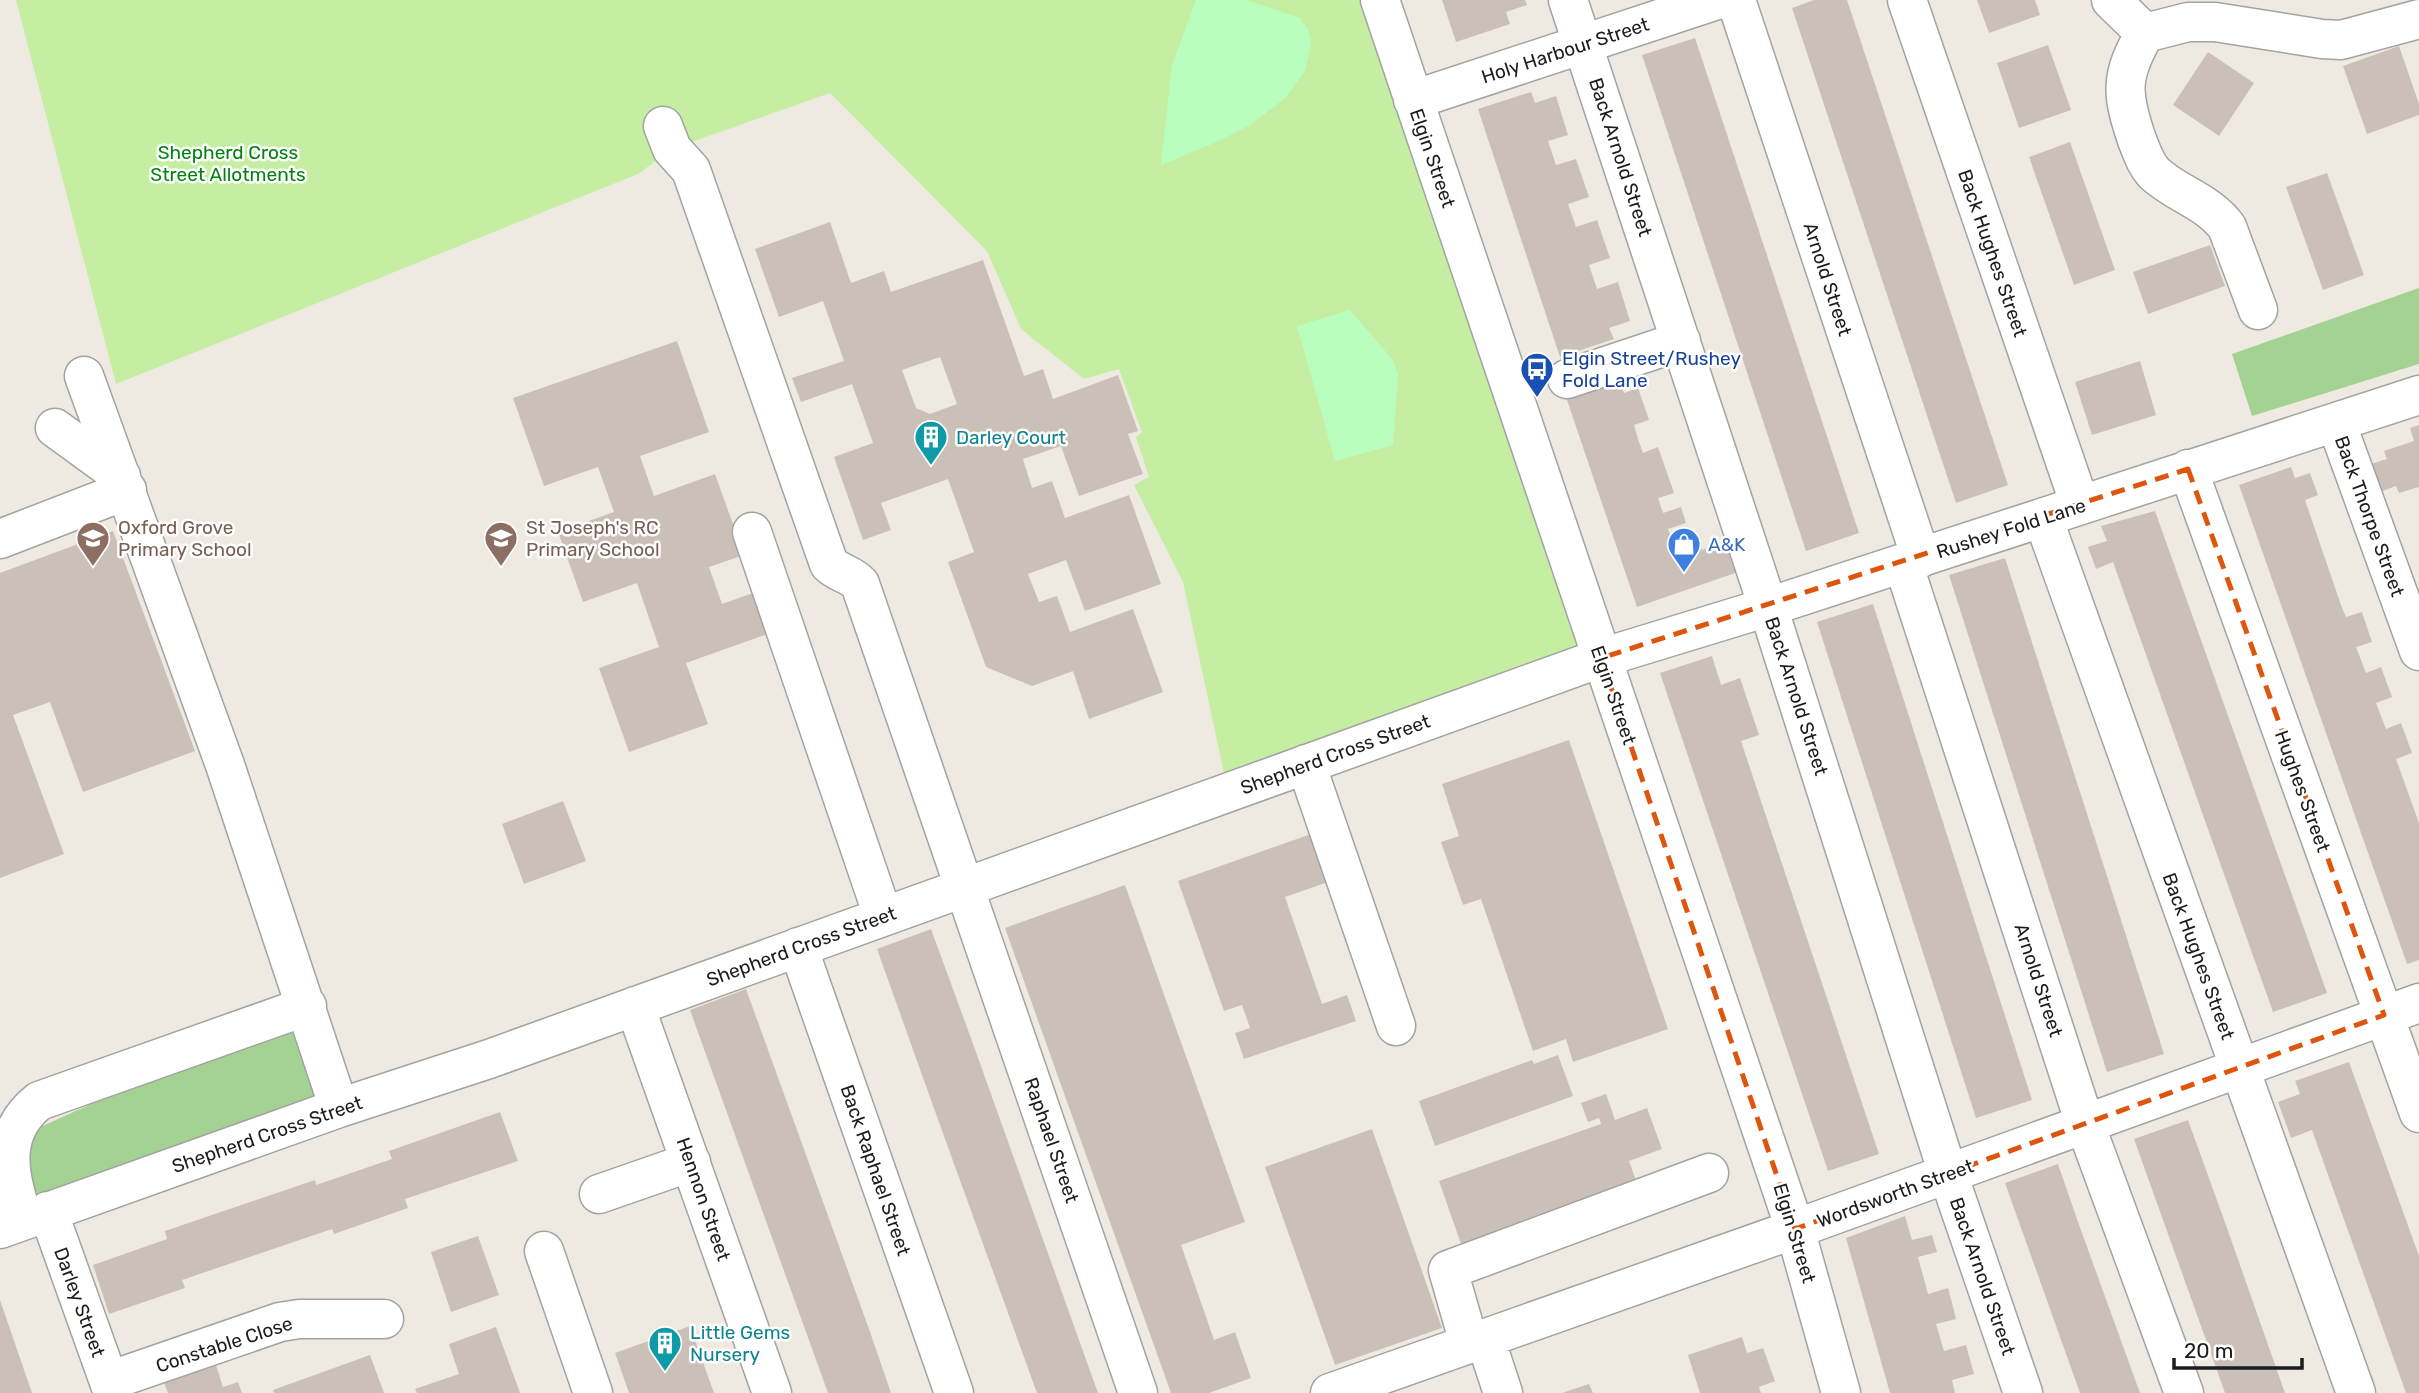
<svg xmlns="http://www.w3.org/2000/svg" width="2419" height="1393" viewBox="0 0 2419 1393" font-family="Rubik,sans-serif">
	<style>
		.grass { fill: #c6eea2 }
		.forest { fill: #a4d292 }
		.park { fill: #b9febf }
		.building { fill: #cbc0b7; fill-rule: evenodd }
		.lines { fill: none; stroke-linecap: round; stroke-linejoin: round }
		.minor-casing { stroke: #a3a3a3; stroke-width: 41 }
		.minor { stroke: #fff; stroke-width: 38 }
		.marked { fill: none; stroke: #de560d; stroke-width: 5; stroke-dasharray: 14 9; stroke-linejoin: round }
		.labels { text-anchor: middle; stroke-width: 5; stroke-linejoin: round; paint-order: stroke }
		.street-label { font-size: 19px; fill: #1c1c1c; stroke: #fff }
		.park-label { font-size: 19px; fill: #02820e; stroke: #fff }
		.transit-label { font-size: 19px; fill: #164399; stroke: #fff; text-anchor: start }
		.culture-label { font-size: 19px; fill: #0d838f; stroke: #fff; text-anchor: start }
		.education-label { font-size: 19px; fill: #785e54; stroke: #fff; text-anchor: start }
		.shop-label { font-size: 19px; fill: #366cbe; stroke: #fff; text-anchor: start }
	</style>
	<rect width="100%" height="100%" fill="#efeae1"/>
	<path class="grass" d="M16,0h1348l237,658 -373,134 -45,-210 -49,-97 15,-8 -13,-40 6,-5 -23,-63 -35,10 -63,-50 -34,-78 -157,-158 -158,56 -34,25 -522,210z"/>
	<path class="forest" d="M2419,288v76l-167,52 -20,-62z
		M307,1006l55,95 -314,110 -43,-68z"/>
	<path class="park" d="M1196,0h50l54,18 8,12 3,12 -6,29 -19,26 -34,27 -33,17 -58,24 11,-100z
		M1350,310l43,50 5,15 -5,70 -58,16 -38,-135z"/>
	<path class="building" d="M1442,0h83l2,5 -21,7 4,12 -54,18z
		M1814,0h33l161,485 -52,18 -164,-495z
		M1977,0h58l5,15 -51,18z
		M1695,38l164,495 -53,18 -164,-496z
		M2048,45l23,65 -52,18 -22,-65z
		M2399,46l20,58v11l-52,19 -24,-68z
		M2208,52l46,31 -35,53 -46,-31z
		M1531,92l4,11 21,-7 12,39 -20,6 8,24 20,-6 13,38 -21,7 8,23 21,-7 13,38 -21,7 8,24 21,-7 12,39 -21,7 5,11 -54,18 -82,-248z
		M2070,142l45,128 -41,15 -45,-128z
		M2327,173l37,102 -41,15 -37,-103z
		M830,222l21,61 33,-12 7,21 92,-32 41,116 19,-7 10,30 65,-24 20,56 -10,3 15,40 -64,22 -18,-50 -38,13 9,29 20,-7 13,37 64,-23 32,89 -76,27 -19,-51 -38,14 11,28 18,-6 13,36 63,-23 30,83 -74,27 -16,-48 -41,15 -46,-19 -38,-105 26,-10 -26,-73 -67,24 10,27 -28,10 -29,-83 39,-14 -21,-59 -51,18 -9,-24 52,-17 -21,-60 -44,16 -24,-68zM940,357l17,47 -27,10 -14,-6 -14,-38z
		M2210,245l15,41 -77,28 -15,-42z
		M677,341l32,91 -69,24 14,40 61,-22 29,81 -35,12 13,37 42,-15 15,41 -93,33 22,61 -79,28 -30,-84 60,-21 -22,-64 -54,19 -25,-70 56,-20 -16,-45 -54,19 -31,-88z
		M2140,361l16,54 -64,20 -17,-53z
		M1619,379l5,14 14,-5 11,32 -15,5 4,14 5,14 15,-6 16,46 -16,5 5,15 18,-6 5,16 -18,6 5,14 24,-9 5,16 28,-10 11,31 -104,36 -71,-210z
		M2419,425v62l-20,6 -3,-7 -16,6 -9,-28 16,-5 -3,-8 30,-10 -4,-13z
		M2291,467l4,11 15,-5 8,22 -13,5 36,105 5,12 16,-5 10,30 -16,5 10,26 15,-6 11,30 -16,6 10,26 15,-6 11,30 -16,6 23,64v137l-12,4 -168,-479z
		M2155,511l172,482 -54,19 -160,-450 -17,7 -8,-22 19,-6 -6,-15z
		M113,531l82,220 -112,41 -33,-90 -37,13 51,139 -64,24v-305z
		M2005,558l159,496 -57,18 -158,-497z
		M1873,604l159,496 -56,18 -159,-496z
		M1712,656l9,29 19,-7 19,57 -18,6 138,413 -51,17 -168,-498z
		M1569,740l99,289 -95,33 -7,-23 -33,12 -52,-152 -18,6 -22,-63 18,-6 -17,-52z
		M563,801l23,60 -62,23 -22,-60z
		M1311,834l17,48 -43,15 37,107 25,-9 9,26 -112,38 -9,-26 15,-5 -8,-23 -18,6 -46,-130z
		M1125,885l120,337 -64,23 33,95 21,-8 16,46 -42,15h-38l-166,-465z
		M931,929l41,112 126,352h-61l-101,-279 -59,-165z
		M746,989l123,340 22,64h-63l-128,-355 -10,-28z
		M1558,1055l15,41 -138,50 -16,-45 113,-41 2,4z
		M2349,1062l70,194v137h-13l-94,-263 -21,8 -13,-36 22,-8 -5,-13z
		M1606,1094l9,26 32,-12 15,41 -33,12 10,28 -172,72 -28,-80 162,-57 -2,-6 -11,4 -7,-19z
		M500,1112l18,49 -113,38 3,9 -74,26 -2,-5 -150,51 3,8 -76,26 -16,-49 74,-26 -2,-8 150,-51 1,5 76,-26 -3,-8z
		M2188,1120l39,108 58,165h-60l-91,-254z
		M1372,1129l70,199 -107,37 -70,-198z
		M2058,1164l20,58 62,171h-60l-75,-210z
		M1905,1216l7,24 20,-5 5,17 -19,5 10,37 20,-6 4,15 4,16 -20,5 8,27 22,-6 8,29 -22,6 3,13h-65l-44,-155z
		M478,1236l21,59 -48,17 -20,-60z
		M0,1300l32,93h-32z
		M690,1326l24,67h-85l-14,-40z
		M496,1327l24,66h-103l-2,-4 44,-15 -10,-30z
		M1742,1337l5,16 16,-5 12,33 -16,6 2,6h-61l-12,-38z
		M370,1355l14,38h-110l-1,-3z
		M215,1362l8,25 15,-5 4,11h-74l-5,-13z
		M1589,1384l4,9h-31z"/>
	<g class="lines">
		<defs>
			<path id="minor" d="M1380,0l415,1229 46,164
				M1568,0l200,607 180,567 75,219
				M1736,0l185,558
				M1907,0l173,505
				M2111,0l34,33 43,-11h27l107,17 19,1 78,-21
				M2145,33c-25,43 -24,60 -8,107 5,12 8,23 17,33 22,21 54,28 73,54l31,83
				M1413,100l304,-100
				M663,126l9,23 19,21 138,394c9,9 22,10 31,20l278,809
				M84,376l141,389 114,343
				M1567,379l114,-38
				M2336,422l83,229
				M55,428l66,48
				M2188,469l231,644
				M2043,518l313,875
				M752,532l131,384
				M0,539l127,-49
				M1903,563l182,561 99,269
				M1306,764l90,262
				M798,947l156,446
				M635,1006l137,387
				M599,1194l92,-32
				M48,1211l65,182
				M24,1220c-17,-47 -24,-88 15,-119l268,-95
				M0,1229l339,-121 150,-49 1112,-401 167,-51 651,-212
				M544,1251l49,142
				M1485,1338l18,55
				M1469,1343l-21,-73 261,-97
				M109,1381l171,-59 19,-3h85
				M1330,1393l465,-164 624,-226"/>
		</defs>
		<use href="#minor" class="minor-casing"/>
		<use href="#minor" class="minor"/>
	</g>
	<path class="marked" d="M2188,469l196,546 -589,214 -194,-571z"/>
	<defs>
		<symbol id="bus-pin" viewBox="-11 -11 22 30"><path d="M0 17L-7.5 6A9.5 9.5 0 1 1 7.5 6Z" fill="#1a4fb4" stroke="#fff"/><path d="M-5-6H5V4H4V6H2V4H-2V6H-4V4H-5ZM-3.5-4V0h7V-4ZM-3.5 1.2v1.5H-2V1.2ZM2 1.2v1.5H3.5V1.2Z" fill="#fff"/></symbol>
		<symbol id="building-pin" viewBox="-11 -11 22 30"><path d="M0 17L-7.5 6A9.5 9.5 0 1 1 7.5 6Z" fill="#0f9aa8" stroke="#fff"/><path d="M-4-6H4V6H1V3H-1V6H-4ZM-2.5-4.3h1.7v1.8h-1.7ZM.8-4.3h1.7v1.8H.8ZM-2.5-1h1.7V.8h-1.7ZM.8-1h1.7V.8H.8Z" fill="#fff"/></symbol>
		<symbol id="school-pin" viewBox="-11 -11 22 30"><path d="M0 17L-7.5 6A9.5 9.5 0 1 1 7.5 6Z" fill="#8d6e63" stroke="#fff"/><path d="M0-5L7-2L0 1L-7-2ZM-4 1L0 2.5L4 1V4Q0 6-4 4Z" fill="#fff"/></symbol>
		<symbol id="shop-pin" viewBox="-11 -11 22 30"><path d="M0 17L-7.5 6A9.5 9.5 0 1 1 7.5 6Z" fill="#3f7fe0" stroke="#fff"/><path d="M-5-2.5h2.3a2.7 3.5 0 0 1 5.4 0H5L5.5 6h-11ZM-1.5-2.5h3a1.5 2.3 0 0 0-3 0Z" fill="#fff"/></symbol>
	</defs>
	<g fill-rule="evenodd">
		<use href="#bus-pin" x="1518" y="350" width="38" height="52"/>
		<use href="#building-pin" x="912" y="418" width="38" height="52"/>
		<use href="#school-pin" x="74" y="519" width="38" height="52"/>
		<use href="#school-pin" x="482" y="519" width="38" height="52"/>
		<use href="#shop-pin" x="1665" y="525" width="38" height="52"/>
		<use href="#building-pin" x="646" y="1324" width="38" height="52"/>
	</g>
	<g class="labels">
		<g class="street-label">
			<text transform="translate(1565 50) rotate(-18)" y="7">Holy Harbour Street</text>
			<text transform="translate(1621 157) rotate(72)" y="7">Back Arnold Street</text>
			<text transform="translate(1433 158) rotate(71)" y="7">Elgin Street</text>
			<text transform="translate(1993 253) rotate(71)" y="7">Back Hughes Street</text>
			<text transform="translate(1828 279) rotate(72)" y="7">Arnold Street</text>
			<text transform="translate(2370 516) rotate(70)" y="7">Back Thorpe Street</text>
			<text transform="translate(2011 528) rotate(-18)" y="7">Rushey Fold Lane</text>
			<text transform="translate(1614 695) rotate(71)" y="7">Elgin Street</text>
			<text transform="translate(1797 696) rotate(72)" y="7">Back Arnold Street</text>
			<text transform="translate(1335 754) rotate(-20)" y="7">Shepherd Cross Street</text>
			<text transform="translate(2303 791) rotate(70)" y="7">Hughes Street</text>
			<text transform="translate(801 946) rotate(-20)" y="7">Shepherd Cross Street</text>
			<text transform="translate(2199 956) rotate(70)" y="7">Back Hughes Street</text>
			<text transform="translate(2039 980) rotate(72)" y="7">Arnold Street</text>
			<text transform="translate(267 1134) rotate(-19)" y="7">Shepherd Cross Street</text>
			<text transform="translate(1052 1140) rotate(71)" y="7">Raphael Street</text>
			<text transform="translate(876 1170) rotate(71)" y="7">Back Raphael Street</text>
			<text transform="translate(1895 1193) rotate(-20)" y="7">Wordsworth Street</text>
			<text transform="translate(704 1199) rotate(71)" y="7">Hennon Street</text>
			<text transform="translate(1795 1233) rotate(73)" y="7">Elgin Street</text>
			<text transform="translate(1983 1276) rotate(71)" y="7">Back Arnold Street</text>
			<text transform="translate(80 1302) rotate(70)" y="7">Darley Street</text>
			<text transform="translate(224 1344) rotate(-18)" y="7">Constable Close</text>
		</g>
		<g class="park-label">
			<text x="228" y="159">Shepherd Cross<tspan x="228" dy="22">Street Allotments</tspan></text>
		</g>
		<g class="transit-label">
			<text x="1562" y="365">Elgin Street/Rushey<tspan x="1562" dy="22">Fold Lane</tspan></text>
		</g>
		<g class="culture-label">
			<text x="956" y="444">Darley Court</text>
			<text x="690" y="1339">Little Gems<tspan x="690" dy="22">Nursery</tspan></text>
		</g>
		<g class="education-label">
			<text x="118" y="534">Oxford Grove<tspan x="118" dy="22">Primary School</tspan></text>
			<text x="526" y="534">St Joseph's RC<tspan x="526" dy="22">Primary School</tspan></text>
		</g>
		<g class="shop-label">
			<text x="1708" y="551">A&amp;K</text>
		</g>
	</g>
	<path d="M2174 1358v10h128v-10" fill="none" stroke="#1c1c1c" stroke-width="3.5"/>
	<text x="2184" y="1358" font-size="21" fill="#1c1c1c" stroke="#ffffff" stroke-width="5" paint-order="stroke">20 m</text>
</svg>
